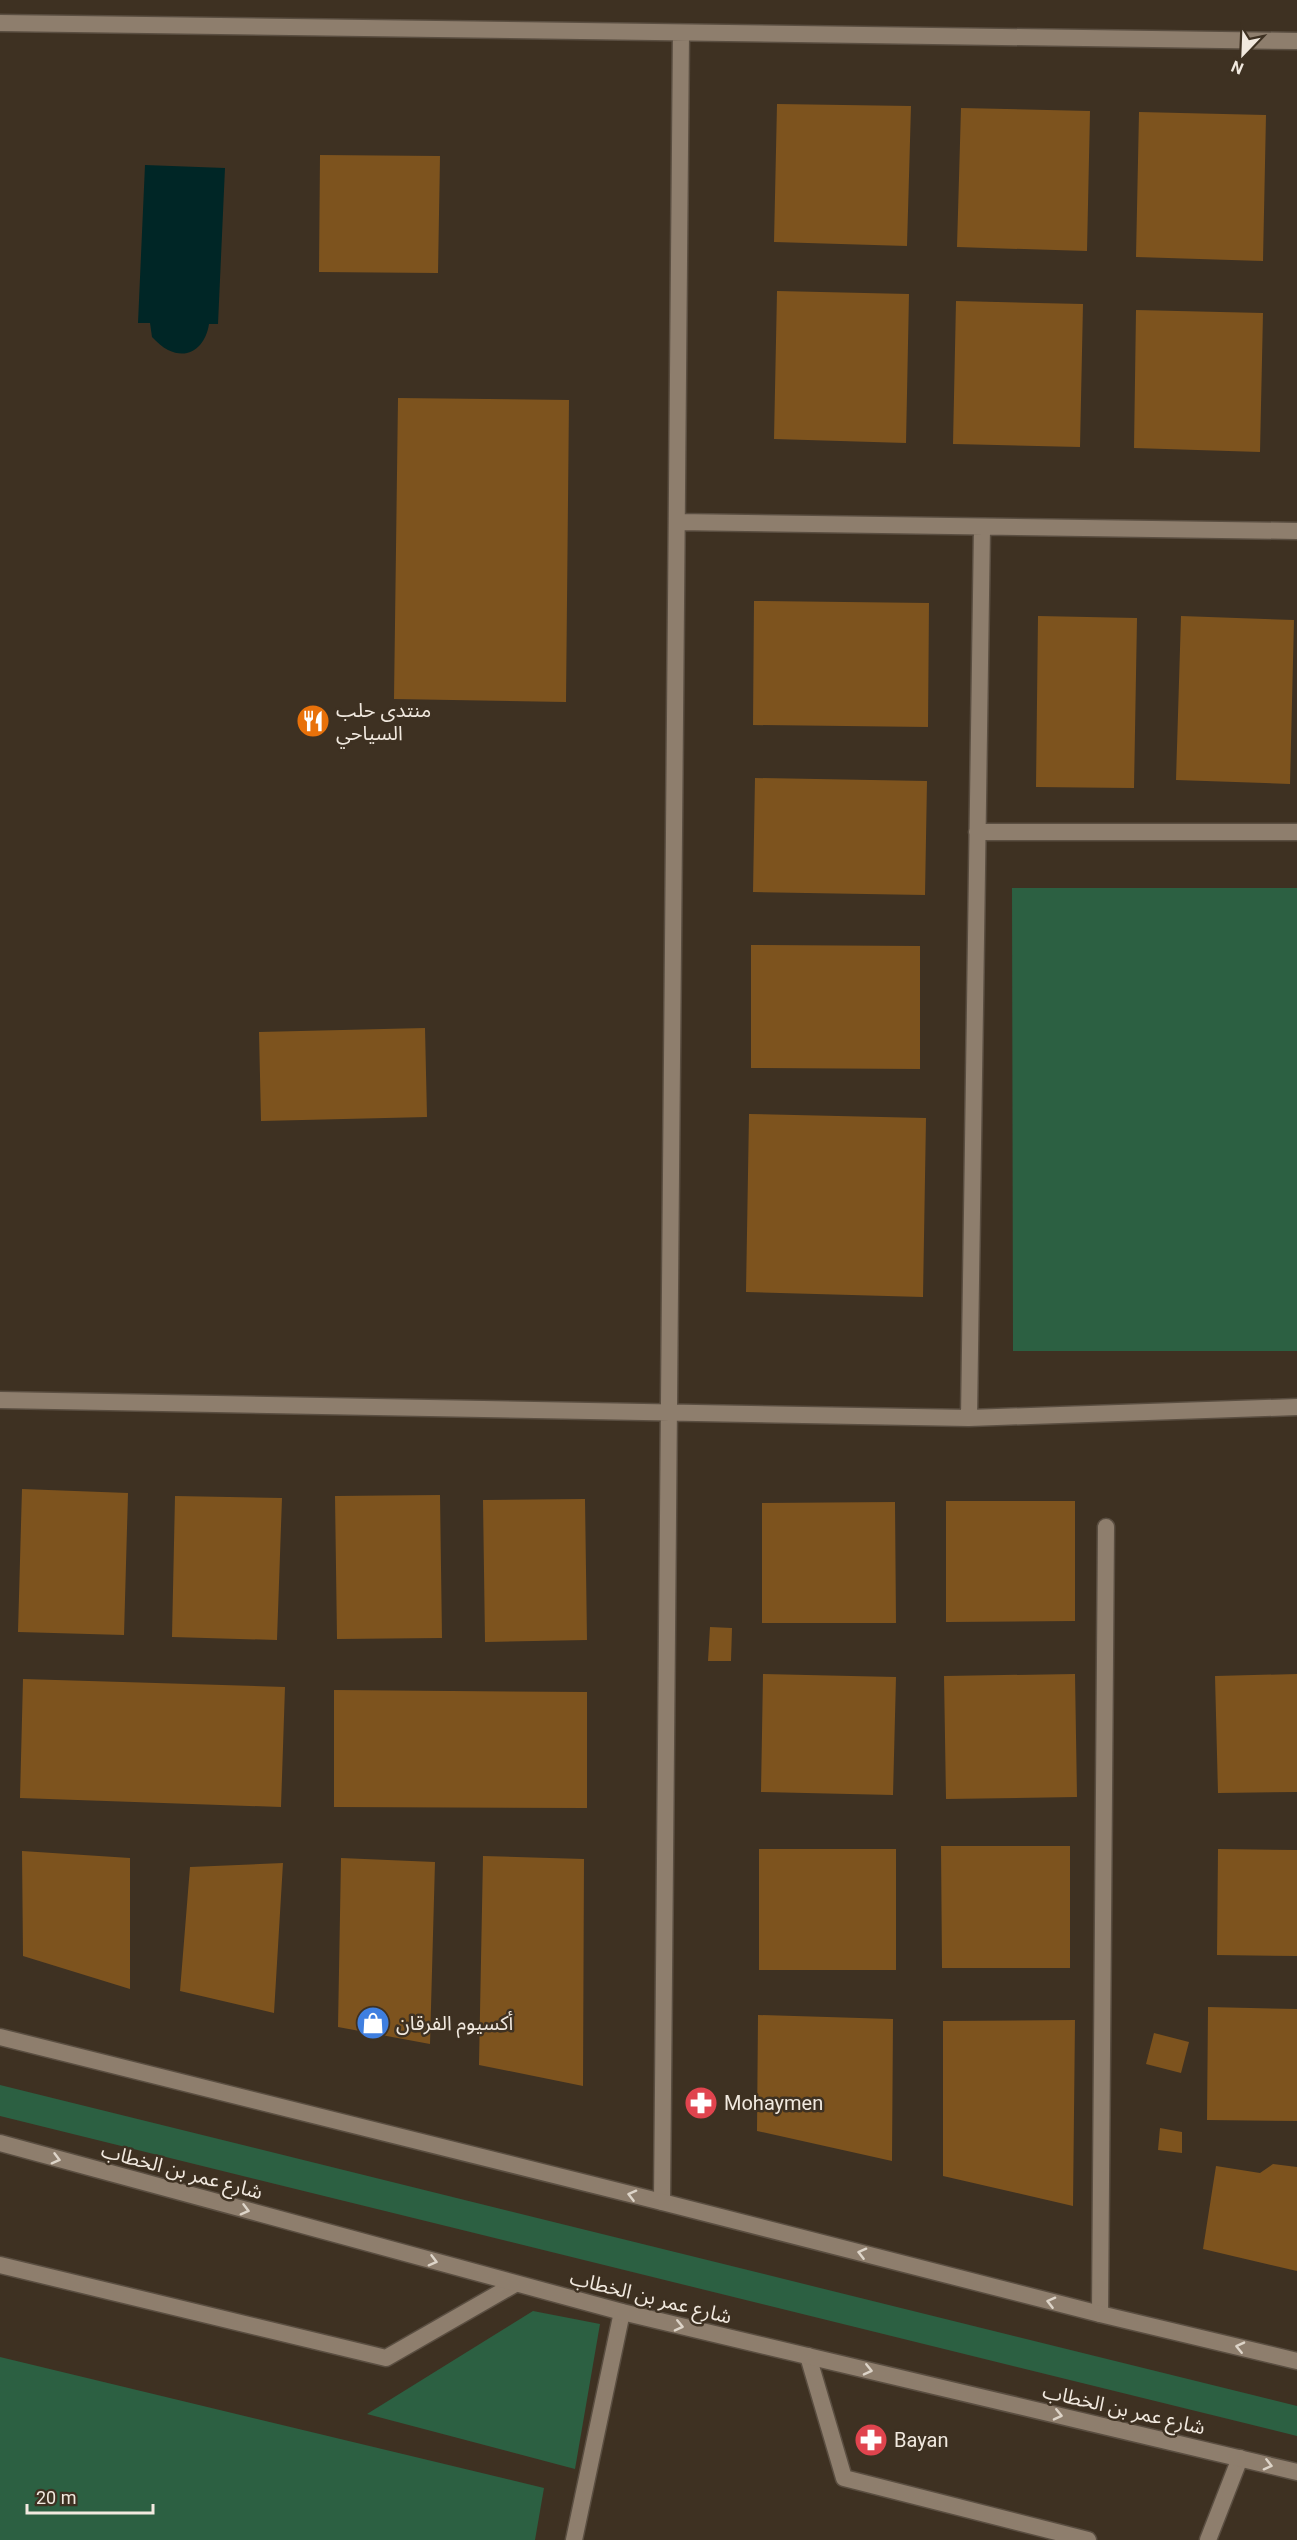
<svg xmlns="http://www.w3.org/2000/svg" width="1297" height="2540" viewBox="0 0 1297 2540" font-family="Roboto,'Noto Sans Arabic',sans-serif">
	<style>
		.green { fill: #2c6042 }
		.water { fill: #002626 }
		.building { fill: #7d531e }
		.lines { fill: none; stroke-linecap: round; stroke-linejoin: round }
		.service-casing { stroke: #5a4e41; stroke-width: 19 }
		.minor-casing { stroke: #5a4e41; stroke-width: 19 }
		.tertiary-casing { stroke: #5a4e41; stroke-width: 19 }
		.service { stroke: #8e7e6d; stroke-width: 16 }
		.minor { stroke: #8e7e6d; stroke-width: 16 }
		.tertiary { stroke: #8e7e6d; stroke-width: 16 }
		.oneway { stroke: #ddd4c8 }
		.labels { text-anchor: middle; stroke-width: 5; stroke-linejoin: round; paint-order: stroke }
		.poi-label { font-size: 20px; fill: #f1e9df; stroke: #3e3122; text-anchor: start }
		.street-label { font-size: 20px; fill: #f1e9df; stroke: #3e3122 }
	</style>
	<rect width="100%" height="100%" fill="#3e3122"/>
	<path class="green" d="M1012,888h285v463h-284z
		M0,2085l1297,321v30l-1297,-320z
		M533,2311l67,13 -25,145 -208,-55z
		M0,2357l544,131 -9,52h-535z"/>
	<path class="water" d="M145,165l80,3 -7,156h-9c-3,21 -19,37 -41,26 -6,-3 -11,-8 -16,-13l-2,-14h-12z"/>
	<path class="building" d="M777,104l134,2 -4,140 -133,-4z
		M961,108l129,3 -3,140 -130,-4z
		M1139,112l127,3 -3,146 -127,-4z
		M320,155l120,1 -2,117 -119,-1z
		M777,291l132,3 -3,149 -132,-4z
		M956,301l127,3 -3,143 -127,-3z
		M1136,310l127,3 -3,139 -126,-4z
		M398,398l171,2 -3,302 -172,-3z
		M754,601l175,2 -1,124 -175,-2z
		M1038,616l99,2 -3,170 -98,-1z
		M1181,616l113,4 -4,164 -114,-4z
		M755,778l172,3 -2,114 -172,-3z
		M751,945l169,1v123l-169,-1z
		M425,1028l2,89 -166,4 -2,-89z
		M749,1114l177,4 -3,179 -177,-5z
		M22,1489l106,4 -4,142 -106,-3z
		M440,1495l2,143 -105,1 -2,-143z
		M175,1496l107,2 -5,142 -105,-3z
		M585,1499l2,141 -102,2 -2,-142z
		M946,1501h129v120l-129,1z
		M895,1502l1,121h-134v-120z
		M710,1627l22,1 -1,33h-23z
		M763,1674l133,3 -3,118 -132,-3z
		M1075,1674l2,123 -131,2 -2,-123z
		M1297,1674v118l-79,1 -3,-117z
		M23,1679l262,8 -4,120 -261,-9z
		M334,1690l253,2v116l-253,-1z
		M941,1846h129v122h-128z
		M759,1849h137v121h-137z
		M1218,1849l79,1v106l-80,-1z
		M22,1851l108,7v131l-107,-33z
		M483,1856l101,3 -1,227 -104,-21z
		M341,1858l94,4 -5,182 -92,-17z
		M283,1863l-9,150 -94,-22 10,-124z
		M1208,2007l89,2v112l-90,-1z
		M758,2015l135,4 -1,142 -135,-30z
		M1075,2020l-2,186 -130,-30v-155z
		M1154,2033l35,9 -8,31 -35,-9z
		M1160,2128l22,4v21l-24,-3z
		M1273,2164l24,3v104l-94,-22 13,-83 44,7z"/>
	<g class="lines">
		<defs>
			<path id="service" d="M0,2265l386,93 129,-74
				M808,2356l36,122 244,62"/>
			<path id="minor" d="M0,23l1297,18
				M677,522l620,9
				M977,832h320
				M0,1400l969,18 328,-11
				M969,1418l13,-891
				M662,2202l19,-2169
				M1100,2314l6,-787
				M574,2540l48,-228
				M1208,2540l32,-82"/>
			<path id="tertiary" d="M0,2037l662,165 438,112 197,47
				M0,2143l622,169 675,160"/>
		</defs>
		<use href="#service" class="service-casing"/>
		<use href="#minor" class="minor-casing"/>
		<use href="#tertiary" class="tertiary-casing"/>
		<use href="#service" class="service"/>
		<use href="#minor" class="minor"/>
		<use href="#tertiary" class="tertiary"/>
	</g>
	<defs><path id="oneway-chevron" d="M-2-3.5L2.5 0L-2 3.5" fill="none" stroke-width="1.6" stroke-linecap="round" stroke-linejoin="round" transform="scale(1.5)"/></defs>
	<g class="oneway">
		<use href="#oneway-chevron" transform="translate(56 2159) rotate(15)"/>
		<use href="#oneway-chevron" transform="translate(632 2195) rotate(-166)"/>
		<use href="#oneway-chevron" transform="translate(245 2210) rotate(15)"/>
		<use href="#oneway-chevron" transform="translate(862 2253) rotate(-166)"/>
		<use href="#oneway-chevron" transform="translate(433 2261) rotate(15)"/>
		<use href="#oneway-chevron" transform="translate(1051 2302) rotate(-166)"/>
		<use href="#oneway-chevron" transform="translate(679 2326) rotate(13)"/>
		<use href="#oneway-chevron" transform="translate(1240 2347) rotate(-167)"/>
		<use href="#oneway-chevron" transform="translate(868 2370) rotate(13)"/>
		<use href="#oneway-chevron" transform="translate(1058 2415) rotate(13)"/>
		<use href="#oneway-chevron" transform="translate(1268 2465) rotate(14)"/>
	</g>
	<defs>
		<symbol id="restaurant-disc" viewBox="-11 -11 22 22"><circle r="9.5" fill="#e8710a" stroke="#3e3122"/><path d="M-5-6h1v4h1v-4h1v4h1v-4h1v5L-1.5 .5V6h-2V.5L-5-1ZM5-6V6H3V1.5H1.5Q1.5-4 5-6Z" fill="#fff"/></symbol>
		<symbol id="shop-disc" viewBox="-11 -11 22 22"><circle r="9.5" fill="#3f7fe0" stroke="#3e3122"/><path d="M-5-2.5h2.3a2.7 3.5 0 0 1 5.4 0H5L5.5 6h-11ZM-1.5-2.5h3a1.5 2.3 0 0 0-3 0Z" fill="#fff"/></symbol>
		<symbol id="pharmacy-disc" viewBox="-11 -11 22 22"><circle r="9.5" fill="#e0444e" stroke="#3e3122"/><path d="M-2-6h4v4h4v4h-4v4h-4v-4h-4v-4h4Z" fill="#fff"/></symbol>
	</defs>
	<g fill-rule="evenodd">
		<use href="#restaurant-disc" x="294" y="702" width="38" height="38"/>
		<use href="#shop-disc" x="354" y="2004" width="38" height="38"/>
		<use href="#pharmacy-disc" x="682" y="2084" width="38" height="38"/>
		<use href="#pharmacy-disc" x="852" y="2421" width="38" height="38"/>
	</g>
	<g class="labels">
		<g class="poi-label">
			<text x="336" y="717">منتدى حلب<tspan x="336" dy="23">السياحي</tspan></text>
			<text x="396" y="2030">أكسيوم الفرقان</text>
			<text x="724" y="2110">Mohaymen</text>
			<text x="894" y="2447">Bayan</text>
		</g>
		<g class="street-label">
			<text transform="translate(182 2171) rotate(15)" y="7">شارع عمر بن الخطاب</text>
			<text transform="translate(651 2297) rotate(14)" y="7">شارع عمر بن الخطاب</text>
			<text transform="translate(1124 2409) rotate(13)" y="7">شارع عمر بن الخطاب</text>
		</g>
	</g>
	<g transform="translate(1243 54) rotate(203)" stroke="#3e3122" stroke-width="4.5" paint-order="stroke">
	<path d="M0-4.5L10 22L0 15L-10 22Z" fill="#f1e9df"/>
	<text y="-9" font-size="16" font-weight="bold" text-anchor="middle" fill="#f1e9df">N</text>
	</g>
	<path d="M27 2504v9h126v-9" fill="none" stroke="#f1e9df" stroke-width="3"/>
	<text x="36" y="2504" font-size="18" fill="#f1e9df" stroke="#3e3122" stroke-width="4.5" paint-order="stroke">20 m</text>
</svg>
